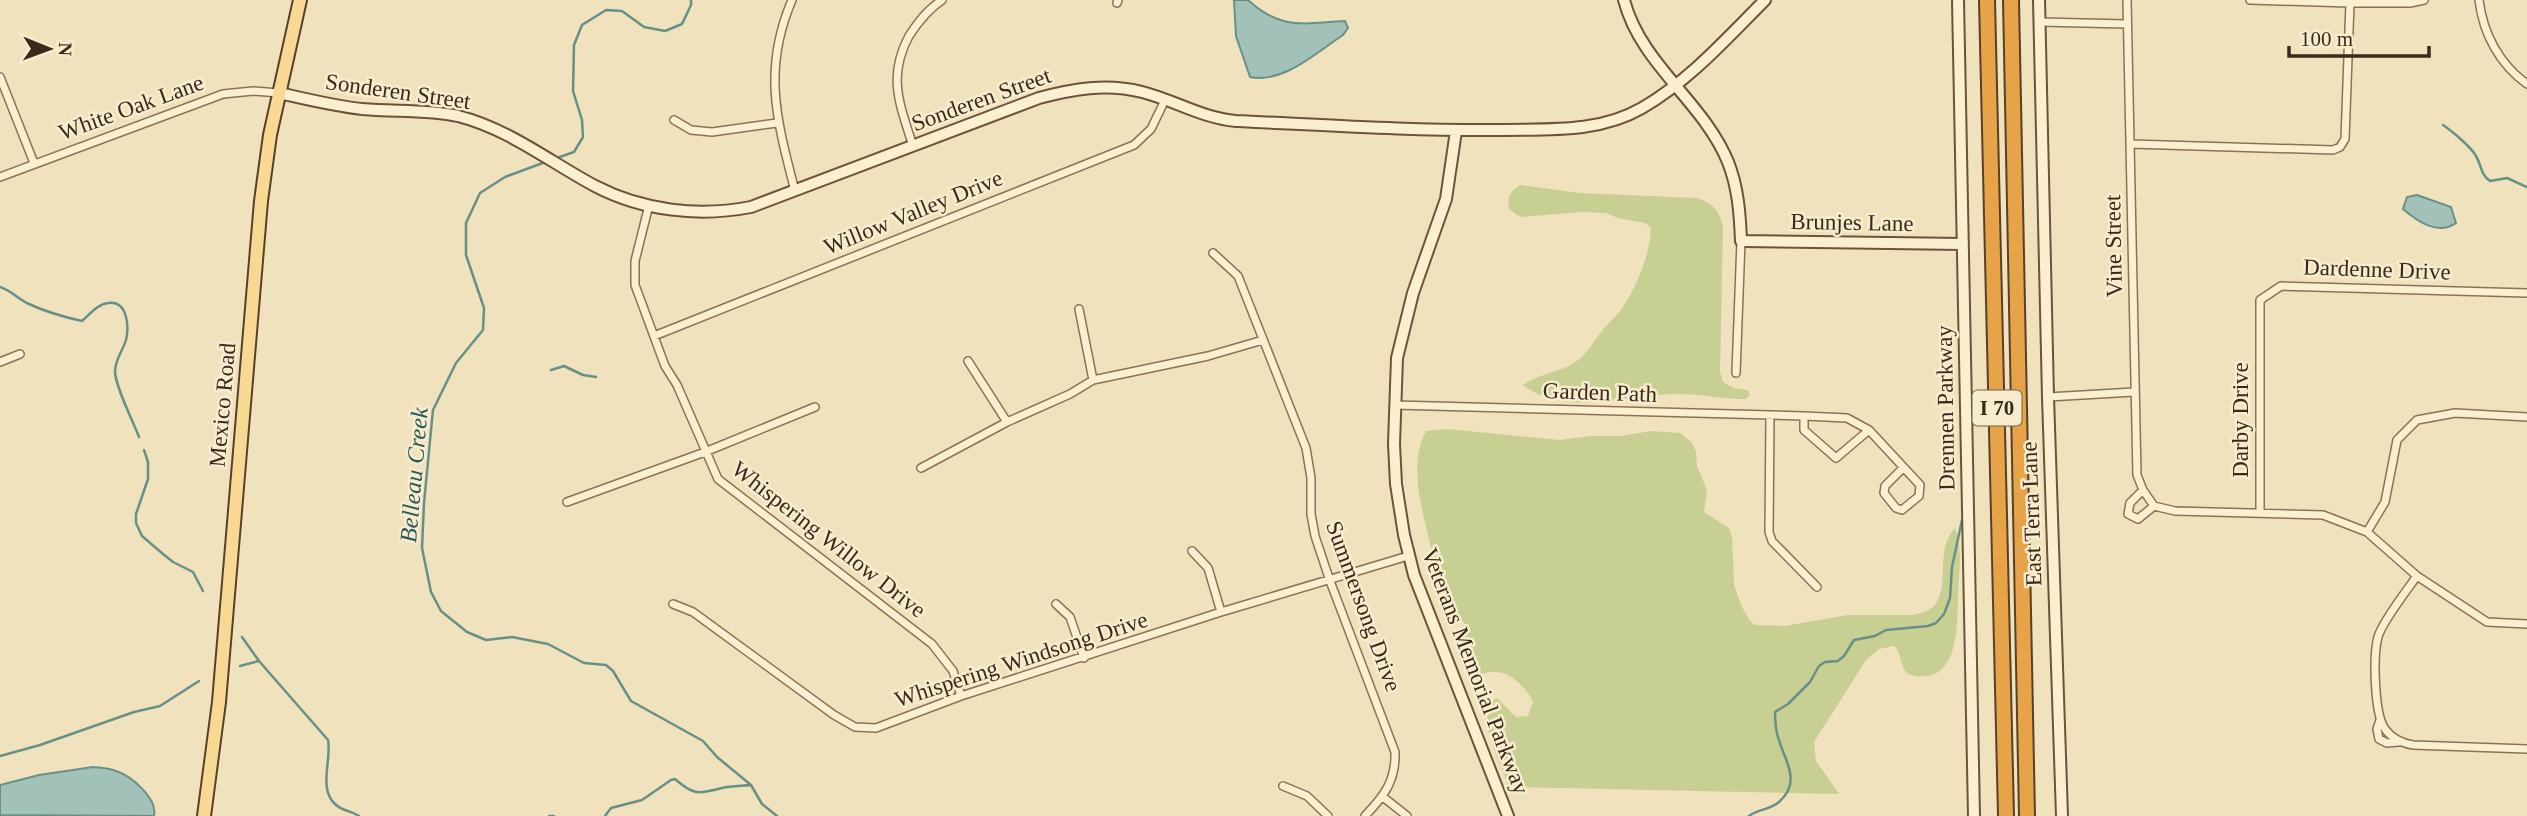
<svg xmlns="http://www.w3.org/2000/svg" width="2527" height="816" viewBox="0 0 2527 816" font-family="'Times New Roman',serif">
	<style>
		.green { fill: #c7cf92 }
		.water { fill: #a2c2b9; stroke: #699087; stroke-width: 2 }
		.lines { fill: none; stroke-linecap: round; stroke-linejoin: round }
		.stream { stroke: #699087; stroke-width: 2.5 }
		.street-casing { stroke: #8a7256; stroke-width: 10 }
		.secondary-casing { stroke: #6c5339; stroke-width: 14 }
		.primary-casing { stroke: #57402b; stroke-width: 16 }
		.highway-casing { stroke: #57402b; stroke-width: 18 }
		.street { stroke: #fbefd2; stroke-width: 7 }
		.secondary { stroke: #fbefd2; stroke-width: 10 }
		.primary { stroke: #f7d993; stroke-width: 12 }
		.highway { stroke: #e7a348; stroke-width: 14 }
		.labels { text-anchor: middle; stroke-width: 5; stroke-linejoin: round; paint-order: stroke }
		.shield { fill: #f8ecce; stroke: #726451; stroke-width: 2 }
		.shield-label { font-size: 21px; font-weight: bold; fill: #392a1b }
		.street-label { font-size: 23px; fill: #392a1b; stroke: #f8ecce }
		.water-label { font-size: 24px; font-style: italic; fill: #295957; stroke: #f8ecce }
	</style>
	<rect width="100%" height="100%" fill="#f1e2be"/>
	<path class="green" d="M1521,185l59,8 116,5c17,5 23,12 27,29l-3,145 3,10 10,6 14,2 3,4 -4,5c-25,0 -50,-6 -76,-5 -46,2 -107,23 -147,-9 15,-11 34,-12 49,-21 14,-8 19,-19 29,-32 6,-8 15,-15 21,-24 15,-21 28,-54 29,-80l-6,-5 -27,-5 -12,-5 -24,-1 -62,5 -11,-8c-2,-13 1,-18 12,-24z
		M1447,429l113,11 30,-4h31l30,-5 29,2 12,10 4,9 1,14 10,24 -3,22 25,16 3,9 2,48 8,22 8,14 5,4 29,1 64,-11h66c6,-2 15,-4 20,-9 17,-21 0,-56 21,-78 9,26 3,44 3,70 -1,23 1,77 -33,78 -6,1 -12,0 -16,-2 -10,-6 -6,-20 -15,-28l-15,3 -13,11 -52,82 2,19 23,33 -330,-7c-10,-27 -27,-56 -20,-85l8,-4 19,19 12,-1 5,-14c-7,-15 -24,-33 -43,-30 -8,1 -13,5 -22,5l-5,-10 -7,-33 9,-10c-6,-9 -15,-17 -19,-27 -8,-17 -11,-35 -16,-53 -8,-36 -22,-78 -4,-113z"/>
	<path class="water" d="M1234,0h14c34,31 55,23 97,21l3,7 -5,7c-26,17 -60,49 -93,42l-14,-41z
		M2417,195l34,12 5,16c-18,13 -39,-2 -53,-14l4,-12z
		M93,767c8,1 16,1 23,4 15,5 42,27 38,45l-154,-1v-30l39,-10z"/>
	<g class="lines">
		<path class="stream" d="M2443,125c9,6 29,23 33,31 6,10 4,18 14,25l17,-3 20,9
			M554,159l20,-7 9,-15 -1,-17 -9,-29 1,-46 8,-20 24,-15 16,1 22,16 21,4 17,-7 9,-19v-5
			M548,161l-43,16 -25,16 -14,30v32l18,53 -1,22 -27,33 -23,47 -9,93 -2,45 9,44 10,19 26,21 19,8 26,-3 36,7 36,19 22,2 7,6 18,30 72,40 14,16 34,28 11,19 15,12
			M0,287c12,4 18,12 29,17 17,8 35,13 53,17 8,-7 16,-17 26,-18 20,-3 21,24 18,37 -3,10 -11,20 -11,31 0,15 18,50 24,66
			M551,370l13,-4 19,9 13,2
			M144,450l4,12v17l-12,35v9l6,13 21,18 10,8 20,10 10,19
			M242,637l17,24 69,79c4,19 -10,48 7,64 7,7 17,7 24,12
			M240,666l19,-5
			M0,756l40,-11 94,-33 26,-6 39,-25
			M549,816h5
			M605,816l6,-8 31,-8 29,-20 4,-1c19,17 24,15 47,9 9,-2 20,-2 29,-3
			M1749,816c9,-7 21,-6 30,-14 23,-20 6,-41 0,-62 -3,-8 -4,-20 -4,-28l13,-8 22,-22 9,-16 6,-4 13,-1 6,-5 10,-16 21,-4 11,-6 42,-4 8,-3 8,-9 6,-16 2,-31 10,-47"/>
		<defs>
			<path id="street" d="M792,0c-30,70 -15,121 3,191
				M2127,0l10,475 6,15 11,16 21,5 148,4 44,17 50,44 70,46 40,2
				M2250,0l100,3h60l14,-3
				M2479,0c4,33 20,64 48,84
				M1117,3l1,-3
				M2040,22l87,2
				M0,77l34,86
				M674,120l17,10 21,2 65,-9
				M2131,144l202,6 7,-3 5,-8 5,-136
				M913,146c-13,-41 -26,-69 -4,-110 9,-14 18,-26 33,-36
				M0,177l223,-83 30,-3 26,2
				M649,205l-14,56v24l30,81 12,19 41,94 214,165 21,27 8,25
				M1213,253l25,23 68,172 5,30v36l4,22 15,45 65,171c1,29 -11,44 -30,64
				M1079,309l14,71
				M654,336l480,-191 17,-16 14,-29
				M968,361l39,61
				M0,362l20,-8
				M1736,373l5,-132
				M2048,397l86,-5
				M1395,405l409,11 43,2 22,12 -33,28 -32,-28v-14
				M1770,416l-1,116 3,9 45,46
				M1869,430l51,55 -1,11 -17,14 -6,-2 -12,-15 1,-7 18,-18
				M921,468l86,-46 63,-28 23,-14 115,-24 55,-16
				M2143,490l-13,13 -2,11 10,5 16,-13
				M567,502l138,-50 110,-45
				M2260,512v-212l21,-14 246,7
				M2367,532l18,-30 12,-62 20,-20 38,-7 72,4
				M1192,551l16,17 13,44
				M2417,576c-10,14 -35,46 -39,61 -5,18 -4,77 7,92 7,10 16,14 28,16l114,4
				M673,604l20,8 141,103 21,12 21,1 85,-32 260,-84 187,-56
				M1056,604l14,13 14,41
				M2380,720l-3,9 2,10 8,4 12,-1
				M1283,786l24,10 21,20
				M1383,797l24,19"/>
			<path id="secondary" d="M1624,0c17,65 79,101 104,162 10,25 12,52 13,79l222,3
				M1958,0l16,816
				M2039,0l9,397 14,419
				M279,93c27,6 55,13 83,16 32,3 65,0 96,7 51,13 92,46 137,70 48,25 104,31 156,21l288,-109c34,-9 67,-15 103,-6 32,8 60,26 94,29 88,4 177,10 265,9 48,-1 98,3 141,-22 47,-27 85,-70 123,-108
				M1456,131l-10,68 -33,94 -16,65 -3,86 2,40 8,51 10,40 94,241"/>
			<path id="primary" d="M204,816l15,-114 42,-501 9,-66 30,-135"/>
			<path id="highway" d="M1987,0l19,816
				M2011,0l16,816"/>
		</defs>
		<use href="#street" class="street-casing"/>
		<use href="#secondary" class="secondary-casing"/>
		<use href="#primary" class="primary-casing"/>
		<use href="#highway" class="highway-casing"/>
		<use href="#street" class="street"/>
		<use href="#secondary" class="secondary"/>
		<use href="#primary" class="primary"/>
		<use href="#highway" class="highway"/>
	</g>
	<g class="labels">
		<rect class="shield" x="1972.5" y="390.5" width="49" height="35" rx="5"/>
		<g class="shield-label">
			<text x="1997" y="415">I 70</text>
		</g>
		<g class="street-label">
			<text transform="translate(398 91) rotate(8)" y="8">Sonderen Street</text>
			<text transform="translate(981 99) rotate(-20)" y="8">Sonderen Street</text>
			<text transform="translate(131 107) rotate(-20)" y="8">White Oak Lane</text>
			<text transform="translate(913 212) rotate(-22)" y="8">Willow Valley Drive</text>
			<text transform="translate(1852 222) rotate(1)" y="8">Brunjes Lane</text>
			<text transform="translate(2113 246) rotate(-91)" y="8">Vine Street</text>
			<text transform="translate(2377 269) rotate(2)" y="8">Dardenne Drive</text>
			<text transform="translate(1600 392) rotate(2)" y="8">Garden Path</text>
			<text transform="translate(222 405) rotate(-85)" y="8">Mexico Road</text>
			<text transform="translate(1945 408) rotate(-91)" y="8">Drennen Parkway</text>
			<text transform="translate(2240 420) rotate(-90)" y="8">Darby Drive</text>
			<text transform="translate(2031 514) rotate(-92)" y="8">East Terra Lane</text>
			<text transform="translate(829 539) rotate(38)" y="8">Whispering Willow Drive</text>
			<text transform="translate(1364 606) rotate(70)" y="8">Summersong Drive</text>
			<text transform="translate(1021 659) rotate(-18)" y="8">Whispering Windsong Drive</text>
			<text transform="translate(1476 671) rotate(69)" y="8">Veterans Memorial Parkway</text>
		</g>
		<g class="water-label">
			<text transform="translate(414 475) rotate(-85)" y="8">Belleau Creek</text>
		</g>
	</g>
	<g transform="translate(49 49) rotate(91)" stroke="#f8ecce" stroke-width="5" paint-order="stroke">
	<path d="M0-5L12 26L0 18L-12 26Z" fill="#392a1b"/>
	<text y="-10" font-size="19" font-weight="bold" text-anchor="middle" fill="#392a1b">N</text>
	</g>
	<path d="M2289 46v10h140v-10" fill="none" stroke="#392a1b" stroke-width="3.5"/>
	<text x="2300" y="46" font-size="21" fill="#392a1b" stroke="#f8ecce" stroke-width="5" paint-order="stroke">100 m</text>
</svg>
